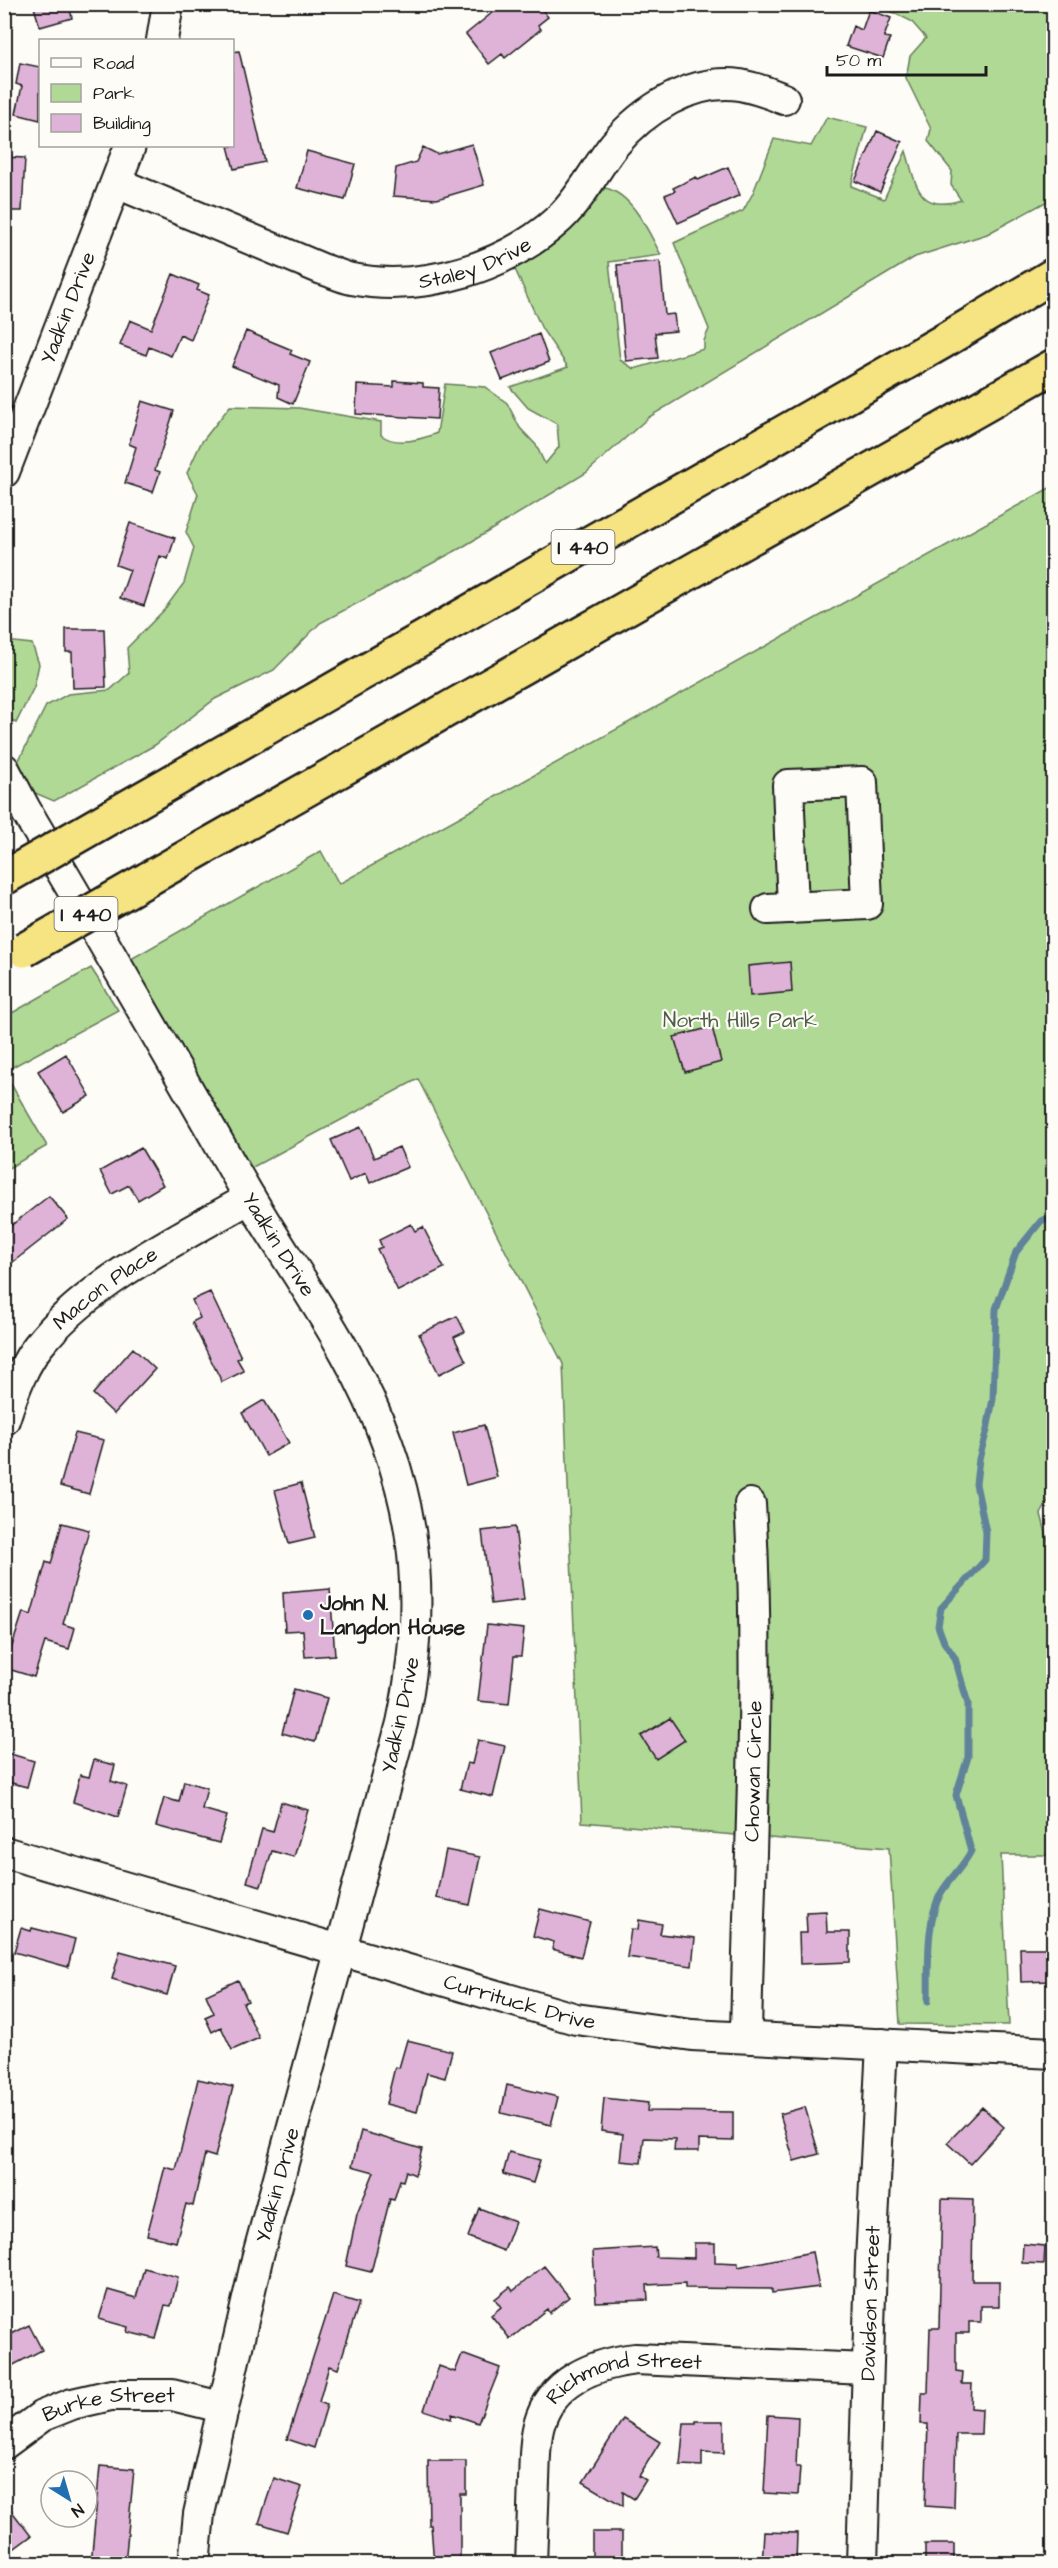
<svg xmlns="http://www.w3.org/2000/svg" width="1058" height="2568" viewBox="0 0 1058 2568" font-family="'Architects Daughter',sans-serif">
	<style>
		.green { fill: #b0d996; stroke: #667a59; stroke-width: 1.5 }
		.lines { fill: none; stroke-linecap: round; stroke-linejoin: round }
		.stream { stroke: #60839a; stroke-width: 7 }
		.building { fill: #dfb3d7; stroke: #1c1c1c; stroke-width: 1.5 }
		.minor-casing { stroke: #1c1c1c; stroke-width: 34 }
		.highway-casing { stroke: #1c1c1c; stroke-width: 38 }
		.minor { stroke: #fdfcf7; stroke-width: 30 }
		.highway { stroke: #f6e381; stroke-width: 33 }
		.highway-bridge-casing { stroke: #1c1c1c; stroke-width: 38; stroke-linecap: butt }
		.highway-bridge { stroke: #f6e381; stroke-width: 33 }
		.poi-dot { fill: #1f6fb2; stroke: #fdfcf7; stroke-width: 2 }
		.labels { text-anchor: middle; stroke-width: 4.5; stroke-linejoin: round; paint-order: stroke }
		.shield { fill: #fdfcf7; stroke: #605f5e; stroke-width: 1.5 }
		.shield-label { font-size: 20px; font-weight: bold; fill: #1c1c1c }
		.street-label { font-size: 21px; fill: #1c1c1c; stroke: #fdfcf7 }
		.park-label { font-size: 21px; fill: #505e47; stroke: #fdfcf7 }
		.poi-label { font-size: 21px; font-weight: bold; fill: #1c1c1c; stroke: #fdfcf7; text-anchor: start }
	</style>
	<rect width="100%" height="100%" fill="#fdfcf7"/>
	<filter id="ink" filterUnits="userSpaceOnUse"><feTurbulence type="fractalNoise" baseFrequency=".0167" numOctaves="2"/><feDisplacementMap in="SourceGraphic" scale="12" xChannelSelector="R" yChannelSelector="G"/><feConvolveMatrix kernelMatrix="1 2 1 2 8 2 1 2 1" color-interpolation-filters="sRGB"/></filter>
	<g filter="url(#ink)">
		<path class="green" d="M878,5h175v193l-66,36 -72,23 -266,160 -63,56 -127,76 -139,74 -46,47 -59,29 -60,46 -101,56 -19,-8 -19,-27 30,-60 22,-12 42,-4 19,-17 -2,-25 37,-38 20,-27 10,-35 -8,-16 12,-38 -11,-21 14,-30 29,-37 69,2 82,14v13c16,12 39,5 56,-2l8,-49 40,3 22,16 13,25 16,17 9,19 14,-17 -2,-23 -29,-16 -18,-21 58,-20 -26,-38 -28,-62 64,-47 27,-32c28,6 44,45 56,67l-52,7 11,98 14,9 70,-20v-8l5,-12 -35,-86 69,-32 10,-18 21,-54 37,7 16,-29 40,10 -16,59 33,13 22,-48c10,32 11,63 55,49l-10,-15 1,-14 -24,-30 3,-12 -25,-51 4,-22 16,-18 -15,-17z
			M1053,486l1,1005 -13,23 13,50v291h-53l8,170 -109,-1 -11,-176 -307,-26 -19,-458 -145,-285 -167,89 -120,-209 190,-108 18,33z
			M5,641l27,3 7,20 -5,23 -18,36 -11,-8z
			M91,968l27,42 -113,61v-54z
			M4,1072l43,74 -42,24h-1z"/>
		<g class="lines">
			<path class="stream" d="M928,2001c1,-32 -3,-79 13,-108 9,-15 22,-26 30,-42l-15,-56 12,-38v-53l-13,-46 -11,-16 -6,-16 3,-18 44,-48 1,-28 -10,-48 3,-25 8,-29 6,-31 3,-90 20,-57 25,-31 13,-6"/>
		</g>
		<path class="building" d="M33,4h36l3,14 -32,9z
			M503,4h35l10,13 -10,8 3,4 -36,29 -3,-4 -13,10 -23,-30z
			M869,10l22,8 -7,19 6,1 -7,20 -37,-12 7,-20 9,4z
			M239,51l26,111 -31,7 -6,-23h4v-94z
			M20,63l20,4v53l-24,-6 6,-28 -6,-2z
			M877,131l25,11 -22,50 -25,-11z
			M472,144l12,41 -47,14 -44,-3 3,-28 20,-6 7,-15 14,7z
			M307,151l48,13 -10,36 -48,-12z
			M4,157l21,1 -3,53h-18z
			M728,167l12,28 -62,28 -13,-28 10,-4 -2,-3 23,-11 2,3z
			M660,261l5,54 9,-1 2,17 -21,2 3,25 -32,3 -9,-96z
			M173,274l26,11 -2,5 12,5 -18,45 -11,-5 -9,21 -22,-9 -3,8 -26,-10 10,-25 21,9z
			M246,331l46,19 -2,4 20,8 -17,42 -15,-7 1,-12 -47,-19z
			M539,334l10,28 -47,18 -11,-27z
			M394,381l29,2v4l16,1 -2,31 -81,-5 1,-29 37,2z
			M142,401l32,10 -19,59 5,2 -7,20 -28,-9 11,-36 -7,-3z
			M130,523l45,15 -7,21 -8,-3 -16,50 -24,-8 10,-28 -14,-5z
			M66,629h38l2,58 -33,1 -1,-36h-6z
			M790,962l2,30 -42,4 -2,-30z
			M712,1027l9,35 -36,10 -11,-35z
			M66,1054l24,42 -27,16 -25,-41z
			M361,1127l13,31 25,-11 9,20 -38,16 -4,-10 -17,8 -18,-41z
			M141,1148l22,37 -25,15 -9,-15 -17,9 -12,-23z
			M49,1196l19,23 -64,50v-38z
			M411,1224l4,7 8,-4 21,41 -46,23 -21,-42 5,-2 -3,-7z
			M210,1292l31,65 -4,2 7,12 -22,11 -30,-60 8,-4 -8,-18z
			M457,1316l8,16 -11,5 12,24 -27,13 -20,-40z
			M133,1348l22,21 -41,45 -21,-20z
			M264,1400l25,43 -23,13 -24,-43z
			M484,1425l13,52 -31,8 -13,-52z
			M75,1433l29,7 -15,54 -29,-8z
			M301,1483l14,55 -26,6 -14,-54z
			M62,1523l27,7 -26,94 12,4 -6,21 -24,-7 -11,35 -29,-9 18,-56 8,3 15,-53 5,2z
			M515,1527l9,73 -33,4 -9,-73z
			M330,1589l5,66 -30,2 -2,-27 -18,1 -2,-38z
			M487,1625l37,4 -3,27h-7l-5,48 -31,-3z
			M294,1689l33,9 -12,44 -33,-9z
			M670,1718l15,22 -29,19 -15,-23z
			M478,1740l27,6 -12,51 -33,-8 7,-26 5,1z
			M4,1752l30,9 -7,26 -23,-6z
			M94,1760l21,5 -4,16 16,5 -9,31 -45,-15 7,-27 9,2z
			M184,1781l23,7 -5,21 25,7 -8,27 -63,-17 8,-28 15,4z
			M281,1802l27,8 -14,47 -22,-6 -11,35 -14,-4 15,-53 11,3z
			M446,1850l34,7 -10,48 -34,-7z
			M540,1909l50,13 -9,35 -29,-8 2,-7 -21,-6z
			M826,1911l1,21h23v30l-50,2 -1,-31h8l-1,-21z
			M639,1920l23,4 -2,10 35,4 -3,28 -65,-9 4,-28 7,1z
			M21,1928l10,3 1,-3 43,11 -7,28 -54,-15z
			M1020,1948h33v33l-32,1z
			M120,1951l55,15 -8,29 -55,-16z
			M238,1980l10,21 -5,2 16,35 -27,12 -11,-23 -9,5 -7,-15 9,-4 -8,-18z
			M407,2040l45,11 -7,27 -18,-5 -10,39 -31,-8 9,-37 4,1z
			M198,2079l35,8 -18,70 -10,-3 -12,52 -7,-2 -10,38 -29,-7 18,-68 11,3z
			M507,2085l51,12 -7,28 -50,-12z
			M604,2098l44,5 -1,8 86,1v29l-34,-1v11h-25l1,-12 -31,-1 -3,25 -21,-2 3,-27 -22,-3z
			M805,2107l14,47 -25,7 -14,-47z
			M982,2107l22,20 -34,37 -23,-21z
			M361,2131l61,18 -7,26 -9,-4 -3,10 -3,-1 -6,20 -4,-1 -19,73 -25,-6 11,-52 17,-42 -22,-6z
			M509,2152l31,8 -7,23 -30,-9z
			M942,2199l31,1 -1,81h27v25h-18v16h-12v11h-13v38l7,1 -1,12h10l-1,24 11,1 -1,25h-25l-2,74 -29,-2 3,-82h-7l1,-31h6l2,-65h9z
			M479,2208l36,14 -11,29 -36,-14z
			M694,2243h21v19l23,1v4l74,-15 7,35 -47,6v-4l-87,-1v-5l-38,2 1,15 -52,2 -3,-51 62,-4 1,10 38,1z
			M1023,2244l22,2 -1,18 -22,-1z
			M544,2266l25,31 -20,16 -2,-4 -37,30 -19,-24 10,-8 -6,-8 15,-12 3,4z
			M144,2268l34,9 -7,29 -6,-1 -9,34 -29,-7 1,-5 -29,-8 9,-29 28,8z
			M333,2295l26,8 -21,66 -9,-3 -10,36 8,3 -13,43 -27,-9z
			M29,2325l13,25 -38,20v-32z
			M462,2354l38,14 -22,55 -26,-9 -1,5 -27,-9 15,-44 16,6z
			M768,2415l30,2 -2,50h4l-2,28 -34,-2z
			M623,2419l37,23 -21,34 7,4 -12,19 -11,-7v14l-40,-24z
			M696,2421h28v32l-22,-1v14l-22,-1 4,-42h12z
			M428,2461h38v33h-6v70h-26l-3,-39h-2z
			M100,2466l34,3 -9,95h-34z
			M274,2478l28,9 -15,45 -28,-9z
			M4,2501l27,35 -27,20z
			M592,2532h30v32h-30z
			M764,2532l33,1 -1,31h-34z
			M925,2544h29v20h-29z"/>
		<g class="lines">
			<defs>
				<g id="minor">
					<path d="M162,40l6,-36"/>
					<path id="s1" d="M117,183l205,86c10,3 20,8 30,10 71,14 155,-12 208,-61 22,-21 35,-49 54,-73 29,-35 78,-67 126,-60 15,3 30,8 44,14"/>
					<path id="s2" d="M4,472l126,-326"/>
					<path id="s3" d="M4,769l21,40c74,125 146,250 217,375 33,58 72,112 104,170 68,122 85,233 56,369l-145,536 -58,255 -5,50"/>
					<path d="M768,909l99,-5 -5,-122 -74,3 5,123"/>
					<path id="s4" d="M4,1420c9,-28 20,-59 40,-81 51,-60 138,-102 206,-141"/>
					<path id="s5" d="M4,1852l572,167 116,16 362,18"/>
					<path id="s6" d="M746,2037c3,-177 15,-356 4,-533"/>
					<path id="s7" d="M4,2444l38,-28 30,-12 39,-9h61l49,12"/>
					<path id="s8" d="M531,2564c1,-28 2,-56 3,-84 1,-17 0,-37 5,-55 12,-44 55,-61 96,-66l232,10"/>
					<path id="s9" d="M862,2564l9,-303 11,-217"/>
				</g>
				<path id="highway" d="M112,816l830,-474 112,-67
					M148,879l906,-513"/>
			</defs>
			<use href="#minor" class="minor-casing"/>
			<use href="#highway" class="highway-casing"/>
			<use href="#minor" class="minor"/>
			<use href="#highway" class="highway"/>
			<defs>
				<path id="highway-bridge" d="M4,878l108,-62
					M24,950l124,-71"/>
			</defs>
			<use href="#highway-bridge" class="highway-bridge-casing"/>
			<use href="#highway-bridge" class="highway-bridge"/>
		</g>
	</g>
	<circle class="poi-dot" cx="308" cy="1615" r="6"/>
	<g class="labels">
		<g class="shield">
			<rect x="551.5" y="530" width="63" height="34" rx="4.5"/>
			<rect x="54.5" y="897" width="63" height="34" rx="4.5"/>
		</g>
		<g class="shield-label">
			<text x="583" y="554">I 440</text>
			<text x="86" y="921">I 440</text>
		</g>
		<g class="street-label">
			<text dy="7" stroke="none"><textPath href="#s1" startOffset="380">Staley Drive</textPath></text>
			<text dy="7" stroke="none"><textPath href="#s2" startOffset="176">Yadkin Drive</textPath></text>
			<text dy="7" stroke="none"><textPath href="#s3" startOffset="549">Yadkin Drive</textPath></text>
			<text dy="7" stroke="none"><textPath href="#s4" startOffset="171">Macon Place</textPath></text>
			<text transform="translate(400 1715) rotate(-78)" y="7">Yadkin Drive</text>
			<text dy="7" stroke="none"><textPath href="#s6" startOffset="266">Chowan Circle</textPath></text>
			<text dy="7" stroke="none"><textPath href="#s5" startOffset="537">Currituck Drive</textPath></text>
			<text transform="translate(277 2185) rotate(-75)" y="7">Yadkin Drive</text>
			<text dy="7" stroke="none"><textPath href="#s9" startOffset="261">Davidson Street</textPath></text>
			<text dy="7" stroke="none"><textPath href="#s8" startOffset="248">Richmond Street</textPath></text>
			<text dy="7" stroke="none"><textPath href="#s7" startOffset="116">Burke Street</textPath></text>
		</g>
		<g class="park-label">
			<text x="740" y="1027">North Hills Park</text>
		</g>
		<g class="poi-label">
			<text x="320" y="1610">John N.<tspan x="320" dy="24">Langdon House</tspan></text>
		</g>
	</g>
	<rect width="1058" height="2568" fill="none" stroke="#fdfcf7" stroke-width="24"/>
	<rect x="12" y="12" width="1034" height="2544" fill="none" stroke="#1c1c1c" stroke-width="2" filter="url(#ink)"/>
	<rect x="39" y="39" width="195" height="108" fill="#fdfcf7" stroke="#a3a29f" stroke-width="1.5"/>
	<rect x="51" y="58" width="30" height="9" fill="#fdfcf7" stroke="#a3a29f" stroke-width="1.5"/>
	<text x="93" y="69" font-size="18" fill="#1c1c1c">Road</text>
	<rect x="51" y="84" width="30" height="18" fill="#b0d996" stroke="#a3a29f" stroke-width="1.5"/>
	<text x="93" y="99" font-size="18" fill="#1c1c1c">Park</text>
	<rect x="51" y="114" width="30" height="18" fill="#dfb3d7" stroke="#a3a29f" stroke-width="1.5"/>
	<text x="93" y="129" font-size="18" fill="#1c1c1c">Building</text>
	<g transform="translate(69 2499) rotate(143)"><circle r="28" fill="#fdfcf7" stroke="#a3a29f" stroke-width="1.5"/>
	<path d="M0-4.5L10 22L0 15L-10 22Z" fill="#1f6fb2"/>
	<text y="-9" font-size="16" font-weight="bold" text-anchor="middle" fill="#1c1c1c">N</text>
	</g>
	<path d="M827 66v9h159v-9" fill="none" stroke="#1c1c1c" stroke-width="3"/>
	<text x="836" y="66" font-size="18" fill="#1c1c1c" stroke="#fdfcf7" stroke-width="4.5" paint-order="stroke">50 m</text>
</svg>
